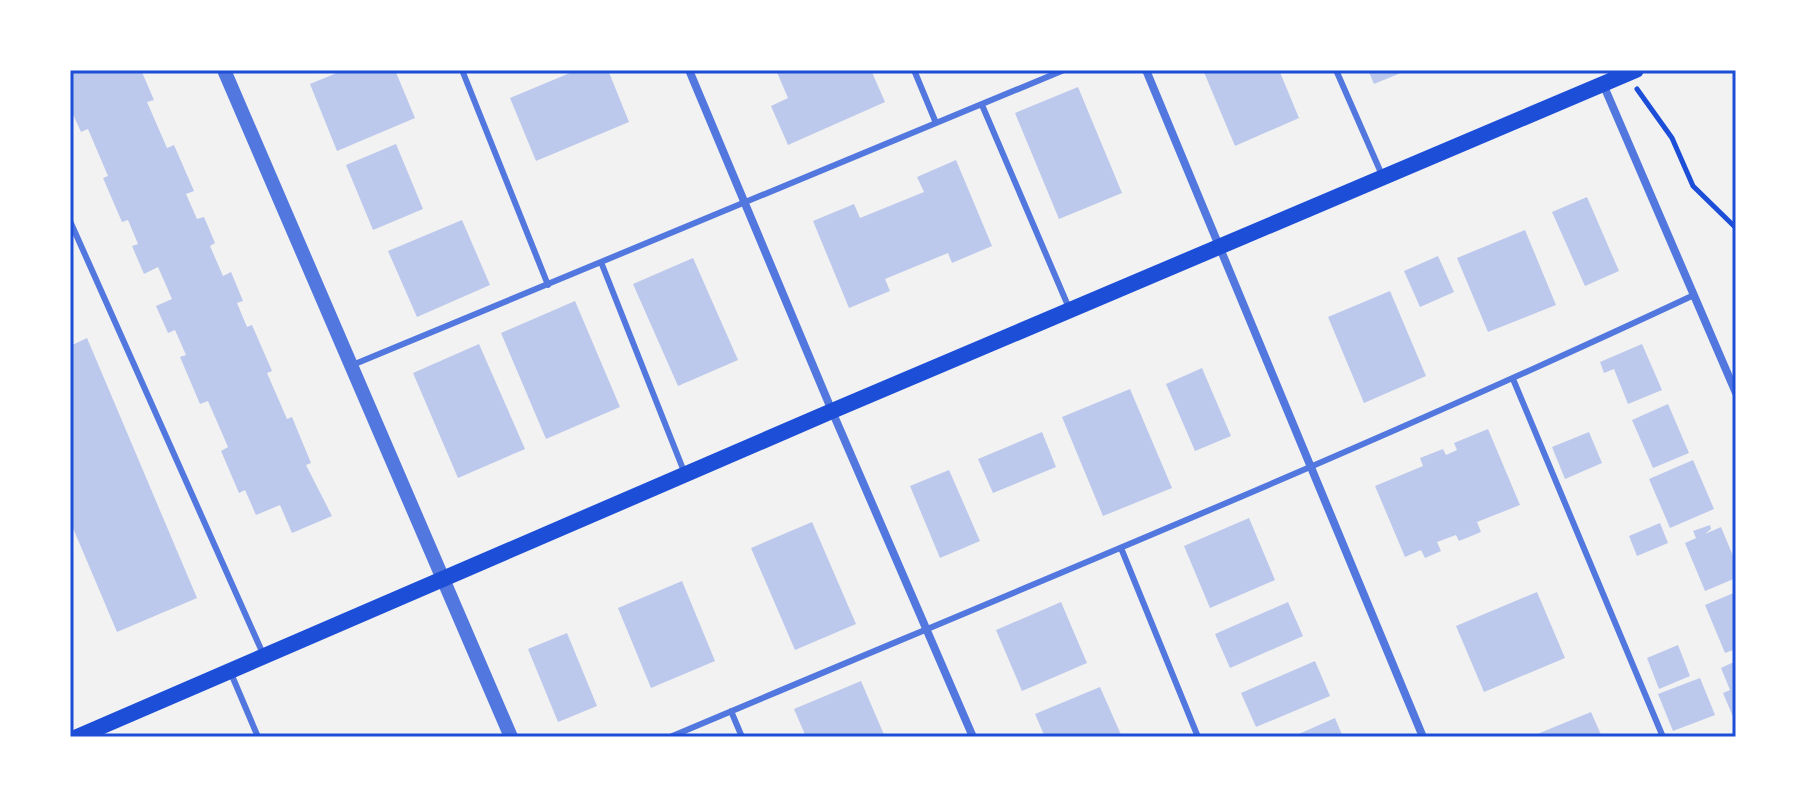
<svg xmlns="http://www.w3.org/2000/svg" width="1806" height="807" viewBox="0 0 1806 807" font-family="Inter,sans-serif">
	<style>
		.building { fill: #bdc9ec }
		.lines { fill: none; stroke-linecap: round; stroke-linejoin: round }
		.path { stroke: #1d4ed8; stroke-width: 5 }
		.service { stroke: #5277de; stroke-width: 6 }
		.minor { stroke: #5277de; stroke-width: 8 }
		.tertiary { stroke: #5277de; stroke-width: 14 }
		.secondary { stroke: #1d4ed8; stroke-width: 16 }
		.neatline { fill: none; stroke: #1d4ed8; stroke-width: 3 }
	</style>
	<rect width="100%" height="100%" fill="#f2f2f2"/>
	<path class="building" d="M70,70h71l13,30 -7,2 20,46 7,-3 20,46 -8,3 11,25 7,-2 11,26 -5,3 13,30 8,-4 12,29 -6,2 10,24 5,-2 20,46 -5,2 20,46 5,-2 19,46 -5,2 26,51 -40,17 -12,-28 -24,10 -11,-25 -6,3 -18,-42 7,-4 -20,-46 -8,3 -20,-47 6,-2 -11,-25 -7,3 -12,-27 16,-7 -14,-32 -14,7 -12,-28 6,-2 -10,-24 -6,2 -19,-44 5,-2 -20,-47 -7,3 -11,-24z
		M344,70h51l20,48 -78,33 -27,-67z
		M577,70h31l21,52 -93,39 -26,-63z
		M776,70h95l14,32 -97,43 -17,-39 17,-8z
		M1203,70h76l20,48 -64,28z
		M1368,70h40l-34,14z
		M1078,87l44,106 -63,26 -44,-106z
		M396,144l27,65 -50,21 -27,-65z
		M956,160l36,86 -40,17 -4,-10 -63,26 5,12 -41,17 -36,-87 41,-17 6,14 64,-26 -7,-15z
		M1587,197l32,74 -34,15 -33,-74z
		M462,220l28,65 -73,32 -29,-66z
		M1525,230l31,75 -68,27 -31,-74z
		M1438,256l16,36 -34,15 -16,-36z
		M693,258l45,102 -60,26 -45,-102z
		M1390,291l36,85 -62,27 -36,-86z
		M575,301l45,106 -74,32 -45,-106z
		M87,338l110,260 -80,34 -47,-111v-175z
		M479,344l46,105 -67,29 -45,-105z
		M1642,344l20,46 -34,14 -14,-35 -10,4 -4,-11z
		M1202,368l29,68 -36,15 -29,-67z
		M1130,389l42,99 -69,28 -41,-99z
		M1668,404l21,49 -36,15 -21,-48z
		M1488,429l32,76 -43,17 4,10 -22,9 -3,-6 -19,7 4,9 -16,7 -4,-8 -16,7 -30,-71 48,-20 -3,-8 23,-9 3,6 11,-5 -3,-7z
		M1042,432l14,35 -63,26 -15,-34z
		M1589,432l13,31 -37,16 -13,-32z
		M1693,460l21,49 -44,19 -21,-49z
		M949,470l31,71 -40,17 -30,-72z
		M1249,518l26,62 -65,28 -26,-62z
		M812,522l44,102 -61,26 -44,-102z
		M1660,523l8,20 -31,13 -8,-20z
		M1710,525l1,4 -6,5 16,-7 15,36v15l-31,13 -20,-48 11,-5 -3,-7z
		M682,581l33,80 -64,27 -33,-80z
		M1537,592l28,66 -81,34 -28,-66z
		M1736,592v57l-11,4 -20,-48z
		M1061,602l26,61 -65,28 -26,-61z
		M1288,602l15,34 -73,32 -15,-34z
		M567,633l30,73 -39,16 -30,-73z
		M1678,645l12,31 -31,13 -12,-31z
		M1315,661l15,35 -74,31 -15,-34z
		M1736,661v63l-13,-31 7,-3 -9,-22z
		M1700,678l15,37 -42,16 -15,-37z
		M861,681l24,56h-79l-12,-28z
		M1100,687l22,50h-77l-10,-23z
		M1591,712l11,25h-72z
		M1335,718l8,19h-51z"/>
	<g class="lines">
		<path class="path" d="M1637,89l35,49 21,48 43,42"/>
		<path class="service" d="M462,70l86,215
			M914,70l22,53
			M1336,70l46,105
			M982,105l87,203
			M70,221l194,435
			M601,262l84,212
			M350,366l714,-296
			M1513,379l150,358
			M1121,548l77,189
			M230,671l28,66
			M731,711l11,26
			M670,737c343,-145 687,-284 1024,-442"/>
		<path class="minor" d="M689,70l143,341 141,326
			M1146,70l277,667
			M1603,84l133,309"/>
		<path class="tertiary" d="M224,70l287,667"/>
		<path class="secondary" d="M77,737l755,-326 804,-341"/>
	</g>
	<rect width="1806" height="807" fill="none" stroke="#ffffff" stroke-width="144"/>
	<rect x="72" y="72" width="1662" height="663" class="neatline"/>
</svg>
